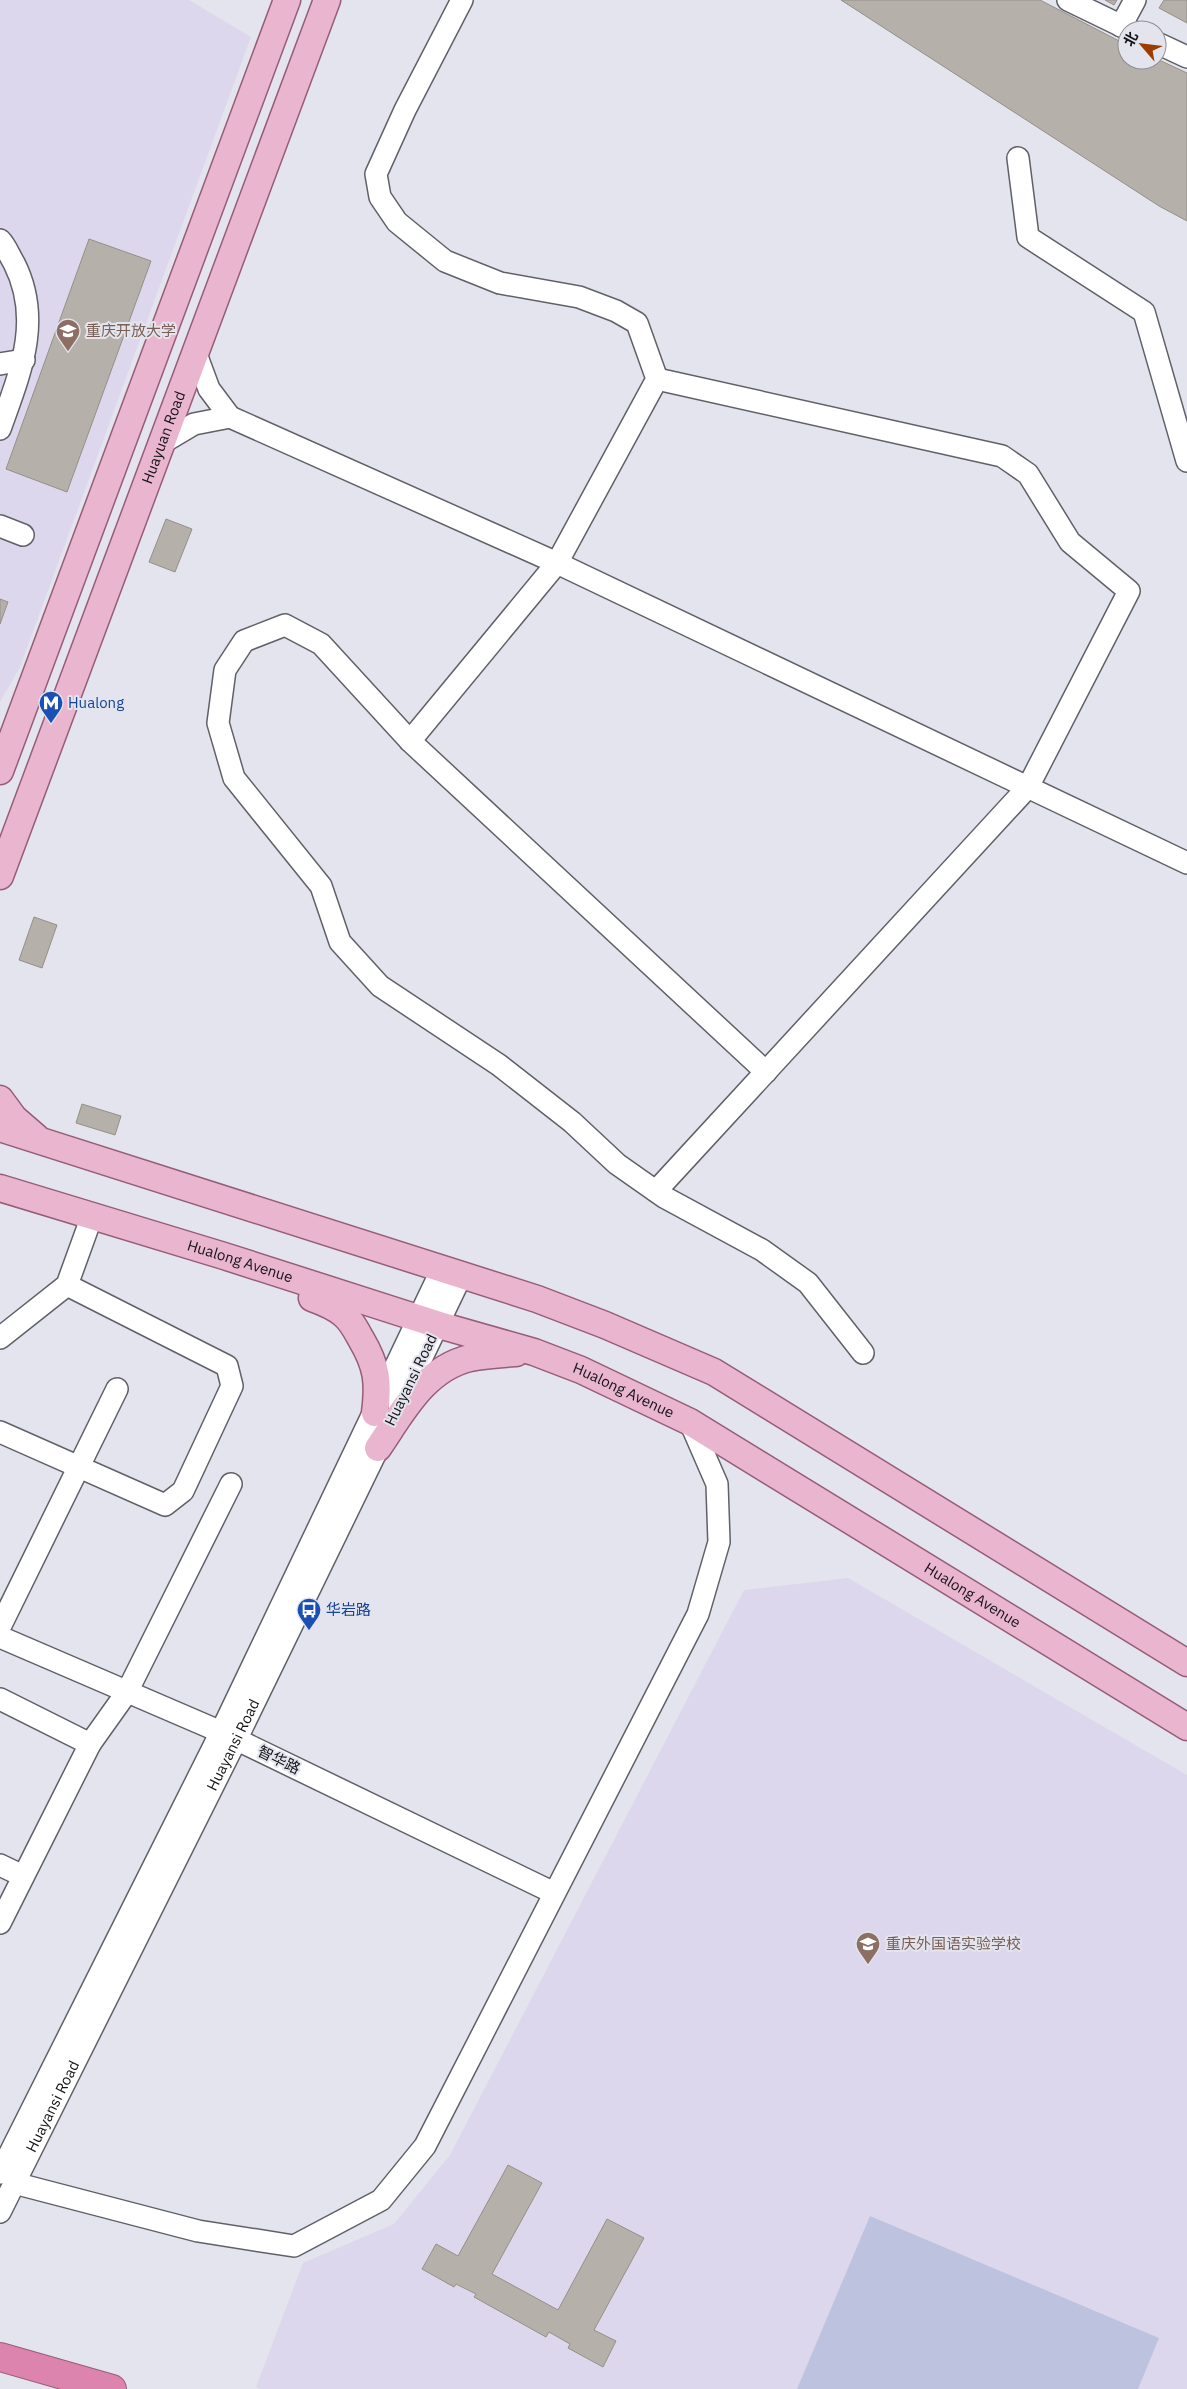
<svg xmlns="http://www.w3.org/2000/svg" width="1187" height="2389" viewBox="0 0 1187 2389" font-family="'IBM Plex Sans','Noto Sans SC',sans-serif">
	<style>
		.education { fill: #ddd7ed }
		.green { fill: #bdc2df }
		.building { fill: #b6b0aa; stroke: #958f89 }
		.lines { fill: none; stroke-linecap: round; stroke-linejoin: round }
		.minor-casing { stroke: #606168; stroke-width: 24 }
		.major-casing { stroke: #965d78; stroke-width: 29 }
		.highway-casing { stroke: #965d78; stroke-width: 30 }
		.minor { stroke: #fff; stroke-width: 21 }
		.major { stroke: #eab5ce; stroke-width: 26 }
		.highway { stroke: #dc84ad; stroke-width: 28 }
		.labels { text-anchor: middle; stroke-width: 4; stroke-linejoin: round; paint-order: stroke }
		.education-label { font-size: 15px; fill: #785e54; stroke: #e3e4ed; text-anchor: start }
		.street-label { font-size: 15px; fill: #141417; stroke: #e3e4ed }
		.transit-label { font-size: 15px; fill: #164399; stroke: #e3e4ed; text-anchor: start }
	</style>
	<rect width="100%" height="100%" fill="#e3e4ed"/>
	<path class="education" d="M0,0h189l62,37 -231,630 -20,35z
		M848,1578l339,197v614h-926l-5,-2 47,-124 91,-39 56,-69 294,-565z"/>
	<path class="green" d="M870,2216l289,122 -21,51h-341z"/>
	<path class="building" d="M841,0h199l87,45v15l30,-1 30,14v148l-28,-15z
		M1105,0h12l-3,5z
		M1164,0h23v23l-28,-15z
		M89,239l62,22 -84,231 -61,-23z
		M166,519l26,10 -17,43 -26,-10z
		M0,599l8,3 -8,22z
		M34,917l23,8 -15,43 -23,-8z
		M82,1104l39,12 -6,19 -39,-12z
		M508,2165l34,18 -50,91 66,36 49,-91 37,19 -50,92 22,11 -13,26 -35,-19 2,-4 -21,-12 -3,5 -72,-40 2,-3 -20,-10 -2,3 -32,-18 14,-25 22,12z"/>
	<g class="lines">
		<defs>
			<g id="minor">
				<path d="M1068,0l62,30"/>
				<path d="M1121,26l14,-26"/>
				<path d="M1157,43l30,14"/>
				<path d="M1018,158l10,79 116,75 43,149"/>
				<path d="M0,240c6,6 9,15 14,23 29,57 6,110 -14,166"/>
				<path d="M0,364l24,-4"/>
				<path d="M230,417l327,146 630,300"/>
				<path d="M162,443l32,-19 36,-7 -21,-28 -13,-35"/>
				<path d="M0,526l23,9"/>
				<path d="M410,741l147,-178 100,-184 -20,-56 -21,-12 -37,-14 -79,-14 -55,-22 -48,-39 -17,-25 -4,-23 29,-64 57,-110"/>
				<path d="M766,1072l-356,-331 -89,-97 -36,-19 -41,16 -19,29 -7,53 16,55 87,108 19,56 40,44 119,79 73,57 45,42 47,33 98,53 46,33 55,70"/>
				<path d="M656,1191l372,-404 101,-196 -59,-49 -42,-68 -26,-18 -345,-77"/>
				<path d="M0,1338l67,-53 25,-69"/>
				<path d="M399,1405l63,-131"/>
				<path d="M0,1432l165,73 18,-14 49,-105 -5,-20 -160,-81"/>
				<path d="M0,1627l117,-238"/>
				<path d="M0,1637l221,95 333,161"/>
				<path d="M0,1699l90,45"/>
				<path d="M0,1865l23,11"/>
				<path d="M0,1923l90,-179 37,-52 104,-208"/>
				<path d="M0,2173l221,-441 221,-463"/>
				<path d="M14,2183l184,48 96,15 87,-46 44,-54 273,-532 21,-72 -2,-58 -27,-62"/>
				<path id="s1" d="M0,2212l236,-472 149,-306"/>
			</g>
			<g id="major">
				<path d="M0,771l287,-771"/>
				<path id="s2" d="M0,876l327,-876"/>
				<path d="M0,1099l14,19 22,19"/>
				<path d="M0,1128l537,171 68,26 109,47 473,291"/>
				<path id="s3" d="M0,1188l224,68 215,69 95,27 47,18 109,52 497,305"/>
				<path d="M312,1298c11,4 22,8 31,16 8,6 13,16 18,25 16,27 18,43 14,74"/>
				<path d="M378,1448c24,-35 46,-79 92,-90 15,-3 31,-4 46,-5"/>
			</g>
			<path id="highway" d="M0,2357l112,32"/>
		</defs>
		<use href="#minor" class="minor-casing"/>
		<use href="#major" class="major-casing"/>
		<use href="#highway" class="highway-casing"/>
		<use href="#minor" class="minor"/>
		<use href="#major" class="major"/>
		<use href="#highway" class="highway"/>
	</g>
	<defs>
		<symbol id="university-pin" viewBox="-11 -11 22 30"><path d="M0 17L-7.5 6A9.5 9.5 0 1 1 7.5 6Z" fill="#8d6e63" stroke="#e3e4ed"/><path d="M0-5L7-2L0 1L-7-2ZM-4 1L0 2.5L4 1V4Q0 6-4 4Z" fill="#fff"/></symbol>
		<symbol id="metro-pin" viewBox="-11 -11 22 30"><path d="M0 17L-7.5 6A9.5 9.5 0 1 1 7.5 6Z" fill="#1a4fb4" stroke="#e3e4ed"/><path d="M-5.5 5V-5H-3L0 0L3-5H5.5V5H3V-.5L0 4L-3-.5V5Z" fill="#fff"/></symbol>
		<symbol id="bus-pin" viewBox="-11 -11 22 30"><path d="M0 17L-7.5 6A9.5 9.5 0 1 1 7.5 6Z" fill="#1a4fb4" stroke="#e3e4ed"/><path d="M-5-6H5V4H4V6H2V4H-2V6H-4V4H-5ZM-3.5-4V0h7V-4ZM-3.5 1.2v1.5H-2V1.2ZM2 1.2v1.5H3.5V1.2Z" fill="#fff"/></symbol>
		<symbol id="school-pin" viewBox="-11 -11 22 30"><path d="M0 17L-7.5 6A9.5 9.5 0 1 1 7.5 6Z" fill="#8d6e63" stroke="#e3e4ed"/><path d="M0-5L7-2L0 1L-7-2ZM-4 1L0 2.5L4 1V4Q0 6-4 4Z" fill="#fff"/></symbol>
	</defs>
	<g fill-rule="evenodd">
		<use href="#university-pin" x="54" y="317" width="28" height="38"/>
		<use href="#metro-pin" x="37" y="689" width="28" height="38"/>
		<use href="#bus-pin" x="295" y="1596" width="28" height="38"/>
		<use href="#school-pin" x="854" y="1930" width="28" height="38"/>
	</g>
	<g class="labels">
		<g class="education-label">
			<text x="86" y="336">重庆开放大学</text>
			<text x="886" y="1949">重庆外国语实验学校</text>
		</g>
		<g class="street-label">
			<text dy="5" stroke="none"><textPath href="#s2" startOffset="468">Huayuan Road</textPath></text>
			<text dy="5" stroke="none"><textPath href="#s3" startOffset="251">Hualong Avenue</textPath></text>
			<text transform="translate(411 1380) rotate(-64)" y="5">Huayansi Road</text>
			<text dy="5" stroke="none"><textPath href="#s3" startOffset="656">Hualong Avenue</textPath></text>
			<text dy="5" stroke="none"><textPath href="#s3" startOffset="1061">Hualong Avenue</textPath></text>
			<text dy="5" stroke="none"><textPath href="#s1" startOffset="522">Huayansi Road</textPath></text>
			<text transform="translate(279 1760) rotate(26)" y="5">智华路</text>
			<text dy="5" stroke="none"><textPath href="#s1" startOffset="118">Huayansi Road</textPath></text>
		</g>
		<g class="transit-label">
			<text x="68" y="708">Hualong</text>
			<text x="326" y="1615">华岩路</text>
		</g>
	</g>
	<g transform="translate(1142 45) rotate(298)"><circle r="24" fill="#e3e4ed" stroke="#909197"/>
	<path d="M0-4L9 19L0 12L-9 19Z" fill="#9e3c00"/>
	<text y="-8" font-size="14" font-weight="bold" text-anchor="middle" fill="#141417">北</text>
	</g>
</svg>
